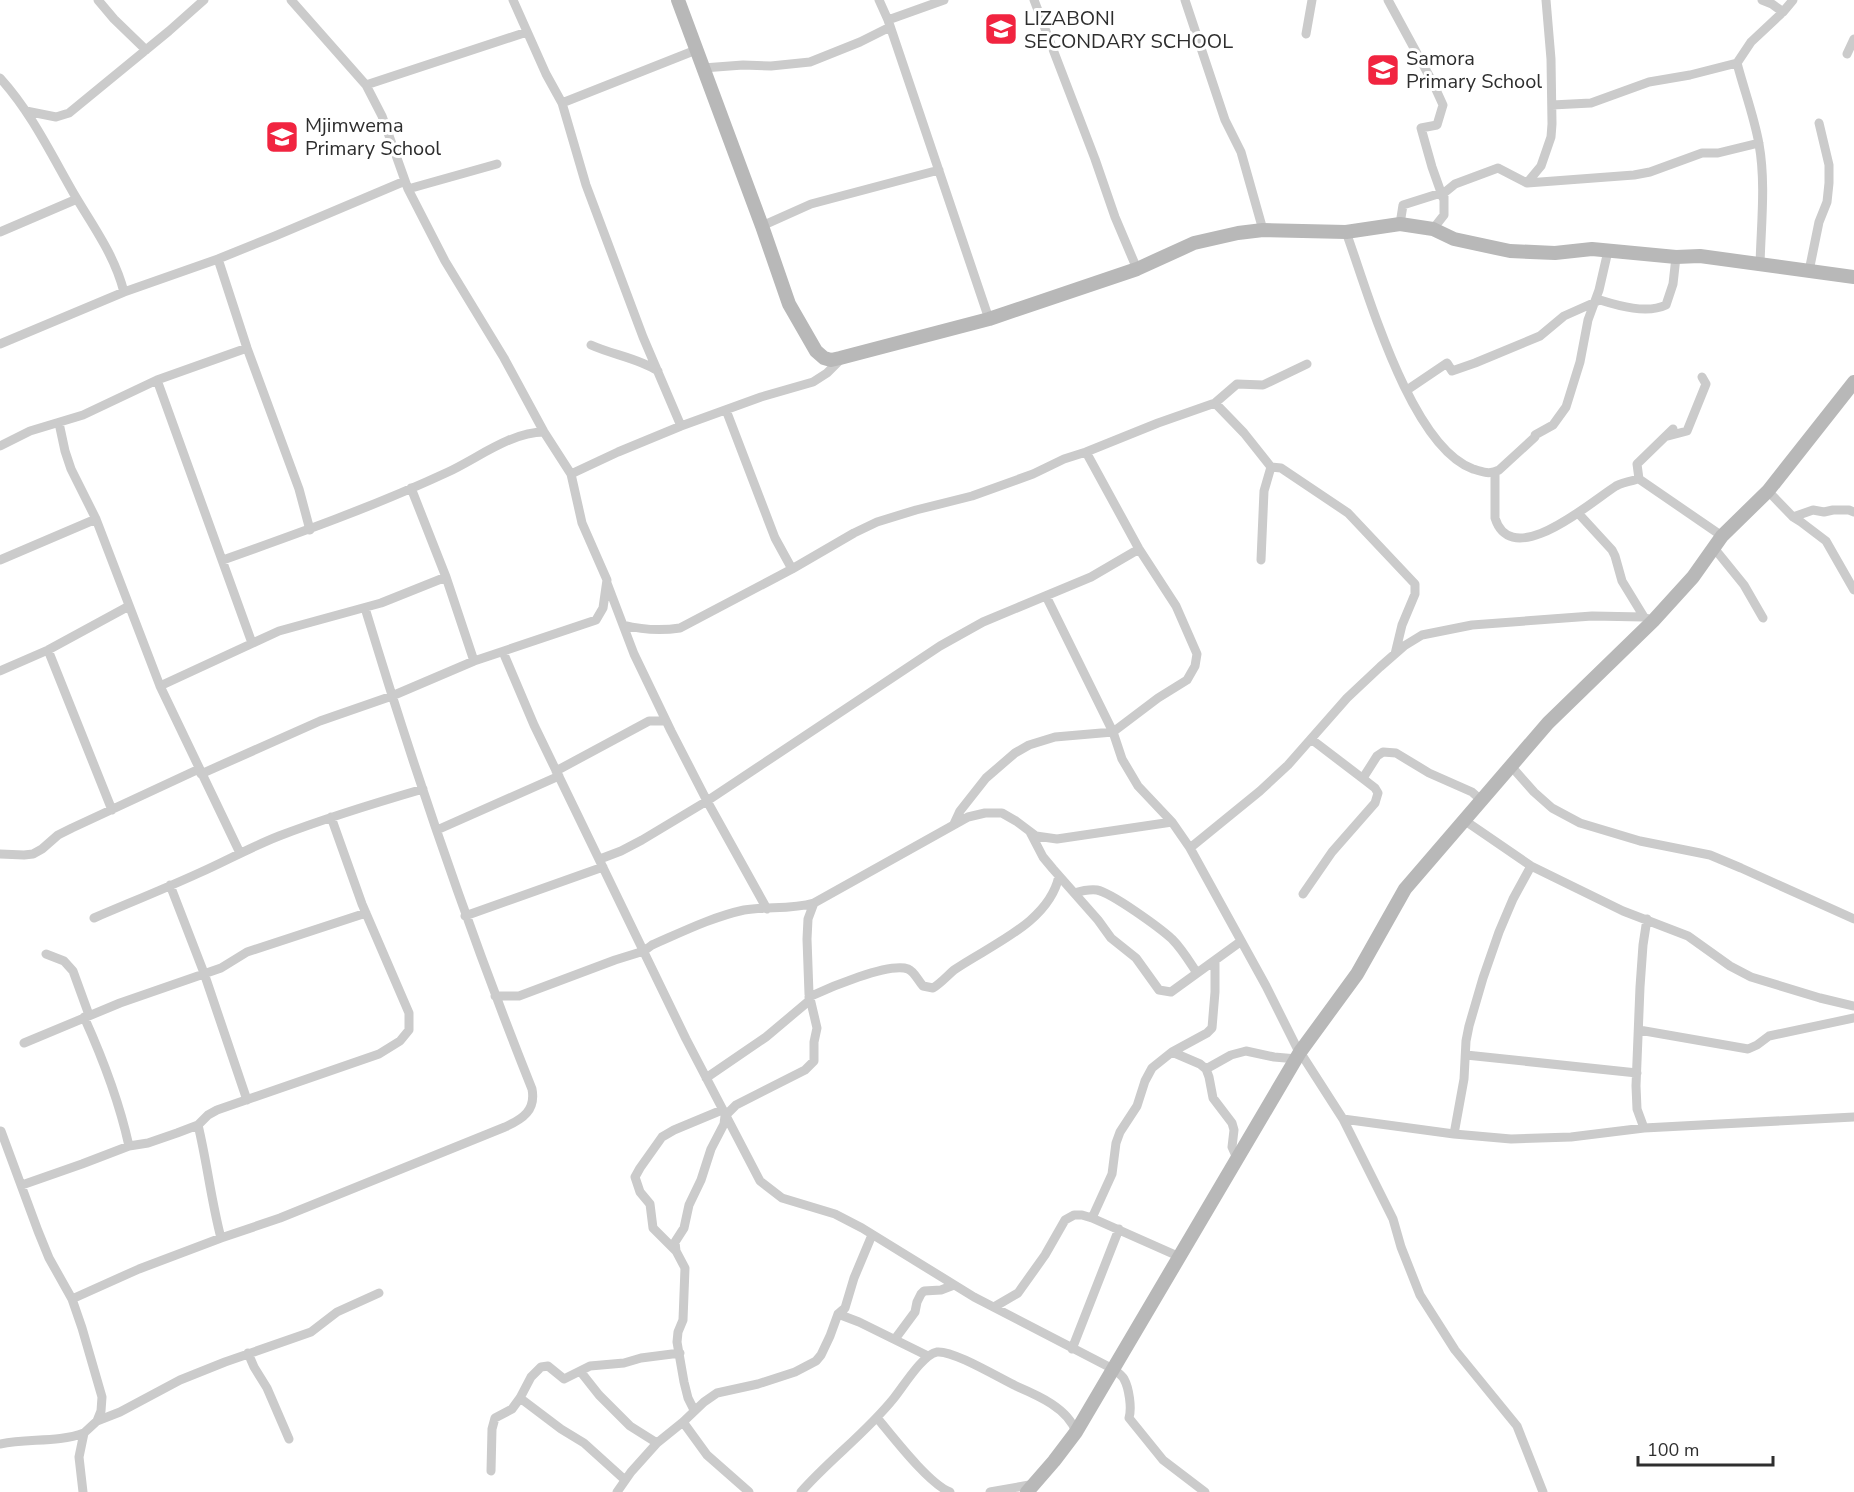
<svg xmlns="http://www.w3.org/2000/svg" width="1854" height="1492" viewBox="0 0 1854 1492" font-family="'Nunito Sans',sans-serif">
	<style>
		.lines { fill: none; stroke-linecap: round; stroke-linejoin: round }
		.street { stroke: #cbcbcb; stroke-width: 9 }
		.secondary { stroke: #b8b8b8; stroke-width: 14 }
		.labels { text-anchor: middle; stroke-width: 6; stroke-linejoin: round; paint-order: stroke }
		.poi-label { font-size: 20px; fill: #2e2e2e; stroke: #fff; text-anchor: start }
	</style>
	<rect width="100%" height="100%" fill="#fff"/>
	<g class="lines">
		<path class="street" d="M98,0l16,19 32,31
			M513,0l33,74 16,29 24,82 57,152 38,89
			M879,0l9,20
			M944,0l-56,20 101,299
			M1034,0l61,159 20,58 22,52
			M1185,0l40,120 16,32 22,78
			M1388,0l45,83 10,22 -6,20 -16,3 11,39 11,31
			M1762,0l10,4 11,8
			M1306,34l6,-34
			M1847,54l7,-15
			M1737,63c7,27 17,53 22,81 7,39 2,81 1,121
			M703,68l40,-3 28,1 39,-4 50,-20 30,-15
			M0,78c31,34 51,76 74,116 20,34 40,60 50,98
			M366,85l161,-53
			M562,103l134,-53
			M1552,105l39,-2 58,-21 41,-7 47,-12 14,-21 32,-30 10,-12
			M26,111l30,6 13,-4 100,-82 35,-31
			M1527,183l107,-8 16,-3 52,-19h16l41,-10
			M408,189l89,-25
			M1400,224l3,-19 38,-12
			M762,226l49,-22 128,-34
			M1433,229l11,-14v-22l11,-9 43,-16 29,15 14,-17 10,-29 1,-13 -1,-65 -5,-59
			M0,232l77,-33
			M1346,232c22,60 64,214 127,237 9,3 17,6 26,1l36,-33v-2l18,-10 13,-18 14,-45 8,-42 11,-30 9,-39
			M218,259l29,89 52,141 11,41
			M1809,271l10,-49 8,-20 2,-19v-18l-10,-42
			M0,344l124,-52 94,-33 57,-23 130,-55
			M591,345c22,10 47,13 67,26
			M157,380l95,263
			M1407,390l40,-27 5,8 23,-8 65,-27 24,-20 36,-16c19,6 47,14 66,5l7,-21 3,-27
			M1215,403l29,30 27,34 10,1 67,45 67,71v10l-13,31 -7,29
			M726,410l49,128 17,31
			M59,423l6,28 6,18 25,50 64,167 80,167
			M1668,436l19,-5 19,-47 -4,-7
			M0,446l30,-15 53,-16 74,-35 90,-32
			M1495,472v46c17,54 97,-17 121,-32 7,-4 15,-5 23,-7l-2,-15 36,-35
			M571,474l47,-22 63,-26 80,-29 52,-15 14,-9 15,-15
			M1639,479l83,57
			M411,488l35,89 28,84
			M1768,491l25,26 8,5 25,19 28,49
			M1578,513l34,37 3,6 7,25 22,36
			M1793,517l20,-7 11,2 9,-2h16l5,2
			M1714,548l30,37 19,33
			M0,560l96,-41
			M223,560c76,-27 152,-54 225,-88 30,-14 63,-40 96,-40
			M1261,560l3,-69 7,-24
			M607,583l27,71 37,77 36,70 60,108
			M1046,596l67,136 9,27 16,27 34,36 18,26 76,138 34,68
			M623,625c20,5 37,6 57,3l112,-59 62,-36 23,-11 39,-12 56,-14 61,-22 31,-15 22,-7 72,-29 57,-20 22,-19 26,1 44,-21
			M48,650l64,160
			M503,652l31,73 152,314 74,142 22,17 53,16 27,14 112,69 139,72c4,3 9,6 11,10 5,9 8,29 5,39l34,42 42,32
			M0,671l48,-21 81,-44
			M160,686l119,-55 102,-28 65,-26
			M1511,766l23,26 18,16 28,15 60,18 70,14 31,13 113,51
			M556,771l93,-50h17
			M201,774l119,-53 72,-25 82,-35 122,-41 7,-12 4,-28 -25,-57 -11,-49 -27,-42 -40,-74 -59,-97 -37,-72 -26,-73 -16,-31 -75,-85
			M1363,778l14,-22 6,-4 13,1 33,20 43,19 9,8
			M954,824l6,-13 26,-33 29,-25 14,-8 26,-8 58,-5 45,-34 29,-18 8,-14 2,-12 -21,-48 -37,-57 -53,-97
			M437,830l122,-54
			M1030,832l13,25 10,12 45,51 13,18 25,20 23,32 12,2 69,-50
			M1190,848l70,-57 28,-26 59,-67 33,-31 24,-21 18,-11 50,-10 120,-9 52,1 9,4
			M0,854l24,1 9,-1 9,-5 16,-14 14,-7 127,-59
			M600,859l21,-8 21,-11 65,-39 233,-155 43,-24 108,-45 48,-28
			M1531,866l92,45 65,25 42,30 21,11 69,21 34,8
			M170,885l34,88 43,127
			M1074,893c7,-2 15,-4 23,-3 15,3 63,38 75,49 10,10 17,22 25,34
			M1303,894l29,-42 43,-49 3,-10 -3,-5 -9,-7 -55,-42
			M465,916l138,-49
			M94,918c35,-15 70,-29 105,-45 27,-12 52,-26 80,-37 47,-18 96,-33 144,-47
			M46,954l18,7 9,10 16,44
			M495,996h24l96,-36 29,-9 8,-6c30,-13 60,-28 92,-35 23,-4 47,0 70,-7l154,-86 17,-4h17l14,8 20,15 21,3 115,-17
			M809,997c19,-9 80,-35 99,-28 7,3 10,12 15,17l10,2c8,-5 14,-12 21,-18 36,-25 95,-47 105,-94
			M84,1017c19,42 35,84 45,129
			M1639,1030l109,19 9,-4 12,-9 85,-18
			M24,1043l96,-40 101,-35 26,-16 119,-39
			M1172,1052l28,12 6,5 3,8 4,21 19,25 2,7 -2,17 4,9 -2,6
			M1300,1052l43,67 50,100 8,28 19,48 35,55 62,76 26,66
			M1466,1055l171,18
			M1206,1069l25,-14 15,-4 28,6 23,2
			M706,1078l60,-41 44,-37
			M1343,1119l111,15 57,5 60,-2 73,-9 210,-11
			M198,1125c9,37 13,75 23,113
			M1644,1128l-7,-19 -1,-23 4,-99 3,-42 4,-26
			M1,1131l37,100 11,27 23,41 10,29 20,69 -1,14 -4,10 -13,12 -5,24 4,35
			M1454,1134l10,-55 2,-38 3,-15 14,-48 16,-46 14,-33 18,-33 -67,-46
			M22,1185l60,-21 47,-18 19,-3 29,-10 21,-8 10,-10 9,-5 162,-56 21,-13 9,-11v-17l-47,-109 -31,-87
			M1092,1218l20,-44 4,-31 4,-11 17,-26 8,-25 7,-13 20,-16 35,-19 5,-5 3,-36v-32
			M676,1251l-1,-9 9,-14 5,-23 12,-25 10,-31 13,-25 1,-8 11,-11 69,-35 9,-9v-19l3,-14 -8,-34 -2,-55 1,-20 6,-16
			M72,1299l67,-30 82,-31 59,-20 225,-91c18,-8 31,-17 27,-38 -63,-158 -118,-319 -167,-481
			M994,1307l24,-14 27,-38 20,-35 9,-5h8l10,3 88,39
			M838,1314l21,8 69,34
			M895,1339l20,-27 2,-10 4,-8 3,-3 17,-1 13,-5
			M1072,1349l47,-120
			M248,1353l6,14 13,21 22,51
			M580,1371l19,24 31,31 27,17
			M520,1398l41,31 23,14 41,37
			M694,1410l-6,-12 -4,-16 -7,-40 1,-10 5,-12 2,-52 -9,-17 -23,-23 -3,-24 -10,-12 -5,-15 5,-9 22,-31 12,-7 48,-20
			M878,1419c15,18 51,65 72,73
			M97,1421l23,-9 60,-32 45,-18 86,-30 26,-20 42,-19
			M683,1422l24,33 42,37
			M0,1444c28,-6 57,-1 84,-11
			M491,1471l1,-42 3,-11 17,-9 8,-11 11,-21 10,-10 7,-1 16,13 26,-13 34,-3 17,-5 39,-5
			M617,1492l14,-20 26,-29 26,-21 21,-20 13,-9 41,-9 37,-12 21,-11 5,-6 9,-19 8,-22 7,-6 9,-30 18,-43
			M801,1492c29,-33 65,-59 93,-94 9,-11 29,-44 43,-46 16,-2 62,26 79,34 21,9 52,22 60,46
			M990,1492l45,-8"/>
		<path class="secondary" d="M678,0l84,226 27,78 27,47 8,7 7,2 9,-2 149,-39 148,-50 57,-26 44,-10 25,-3 83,2 54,-8 33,5 21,10 56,12 45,2 37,-4 84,8 24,-1 154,21
			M1027,1492l27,-31 22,-29 224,-380 57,-78 48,-85 143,-166 105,-102 40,-44 29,-41 46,-45 86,-109"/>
	</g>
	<defs>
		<symbol id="school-square" viewBox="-11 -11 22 22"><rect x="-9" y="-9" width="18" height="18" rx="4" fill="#f12440" stroke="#fff"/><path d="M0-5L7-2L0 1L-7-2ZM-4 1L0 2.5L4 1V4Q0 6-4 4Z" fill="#fff"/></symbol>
	</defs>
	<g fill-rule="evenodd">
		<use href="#school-square" x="982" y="10" width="38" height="38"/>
		<use href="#school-square" x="1364" y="51" width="38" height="38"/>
		<use href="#school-square" x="263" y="118" width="38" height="38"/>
	</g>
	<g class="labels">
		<g class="poi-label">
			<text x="1024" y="25">LIZABONI<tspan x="1024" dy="23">SECONDARY SCHOOL</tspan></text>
			<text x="1406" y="65">Samora<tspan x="1406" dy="23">Primary School</tspan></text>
			<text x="305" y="132">Mjimwema<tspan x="305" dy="23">Primary School</tspan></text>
		</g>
	</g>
	<path d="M1638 1456v9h135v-9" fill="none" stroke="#2e2e2e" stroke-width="3"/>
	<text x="1647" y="1456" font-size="18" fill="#2e2e2e" stroke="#ffffff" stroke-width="4.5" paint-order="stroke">100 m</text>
</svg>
